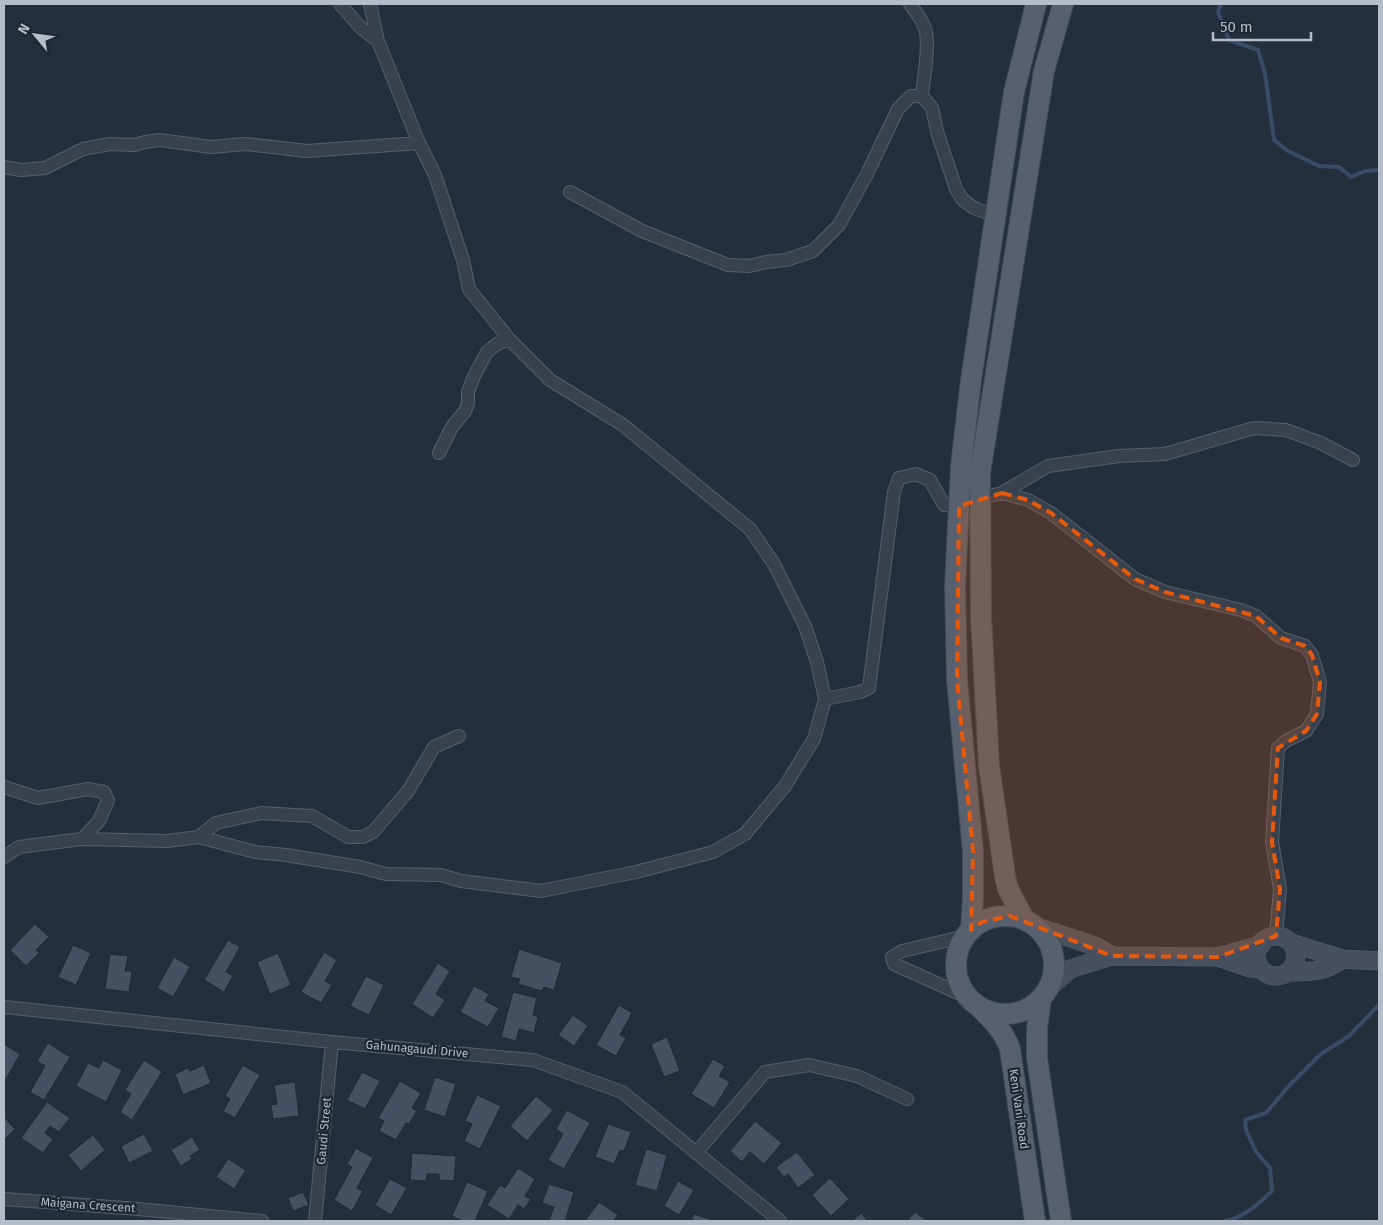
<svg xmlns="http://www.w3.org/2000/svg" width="1383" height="1225" viewBox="0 0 1383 1225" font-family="'Fira Sans',sans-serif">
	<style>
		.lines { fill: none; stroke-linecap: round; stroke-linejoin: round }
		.stream { stroke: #394c67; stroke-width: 4 }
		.building { fill: #455162; stroke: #1f2835 }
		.minor-casing { stroke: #565f6c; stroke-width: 14 }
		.secondary-casing { stroke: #565f6c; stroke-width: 19 }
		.primary-casing { stroke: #414a57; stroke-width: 22 }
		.minor { stroke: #38414e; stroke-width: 12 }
		.secondary { stroke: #465061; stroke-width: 18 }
		.primary { stroke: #56606e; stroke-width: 20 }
		.marked { fill: #e8590c; fill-opacity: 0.2; stroke: #e8590c; stroke-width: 4; stroke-dasharray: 10 6; stroke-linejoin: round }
		.labels { text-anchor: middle; stroke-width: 4.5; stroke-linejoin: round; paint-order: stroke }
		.street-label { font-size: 12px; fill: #b4bcc9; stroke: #1d2633 }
	</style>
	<rect width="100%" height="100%" fill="#242f3e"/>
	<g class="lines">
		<path class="stream" d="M1221,4l-3,8 11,28 29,10 7,23 9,67 14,11 31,15 20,1 12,10 14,-6 14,-1
			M1225,1221c19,-3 33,-17 47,-30l-2,-23 -14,-16 -10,-22 -1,-10 21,-7 21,-25 34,-34 28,-18 30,-31"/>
	</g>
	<path class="building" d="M35,924l14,13 -13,13 3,3 -13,13 -16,-16z
		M228,940l12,7 -14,25 7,4 -9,16 -20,-12z
		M73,945l18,8 -15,32 -18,-8z
		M519,949l43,14 -8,27 -10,-3 -2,4 -24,-7 2,-5 -9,-2z
		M324,952l13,8 -12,21 7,4 -11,18 -20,-11z
		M278,953l13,32 -21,9 -13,-32z
		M110,954l18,2 -3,15h7l-3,21 -24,-3z
		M174,957l16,10 -17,30 -16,-9z
		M438,963l12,8 -14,23 9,6 -12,18 -21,-14z
		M366,976l18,9 -15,30 -19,-9z
		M474,986l15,8 -4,7 14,7 -11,19 -28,-15z
		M513,992l24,6 -4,17 5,2 -4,16 -15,-4 -3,12 -15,-4z
		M619,1005l13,8 -12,22 6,3 -10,18 -20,-11z
		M573,1015l15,11 -14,20 -16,-11z
		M667,1037l13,34 -16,6 -13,-33z
		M48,1043l22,14 -26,43 -14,-8 15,-26 -8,-5z
		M4,1044l16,10 -15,27 -1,-1z
		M713,1059l12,7 -6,10 11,6 -16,26 -23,-14z
		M103,1060l19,10 -16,32 -30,-16 12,-23 11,5z
		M144,1060l18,12 -30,48 -12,-8 11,-18 -6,-4z
		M204,1065l7,18 -28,12 -8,-21 13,-6 2,3z
		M243,1065l17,10 -25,43 -12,-7 7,-12 -5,-3z
		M362,1072l18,9 -15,28 -18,-9z
		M435,1077l21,7 -11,33 -21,-7z
		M400,1081l21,12 -9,15 5,3 -8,13 -3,-1 -10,17 -17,-9 5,-10 -6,-3z
		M295,1082l4,34 -26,3 -2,-14 6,-1 -3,-19z
		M477,1095l24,11 -21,43 -16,-8 8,-17 -7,-3z
		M536,1096l17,14 -26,31 -17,-15z
		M47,1102l23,16 -11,14 -9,-6 -5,7 8,6 -10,14 -22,-15z
		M567,1110l23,13 -26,46 -16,-9 15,-26 -7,-5z
		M4,1117l11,12 -11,11z
		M755,1121l27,22 -18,21 -14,-12 -8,10 -12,-11z
		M608,1124l23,8 -7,19 -4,-1 -6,14 -19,-7z
		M144,1134l9,17 -24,12 -8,-17z
		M93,1135l12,15 -24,21 -13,-16z
		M192,1137l8,13 -10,6 2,3 -11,7 -10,-16z
		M356,1148l17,10 -16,30 6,3 -11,20 -18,-11 18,-33 -5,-3z
		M646,1149l21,6 -10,36 -22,-6z
		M797,1152l18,23 -17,13 -10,-14 -4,3 -8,-10z
		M412,1153l44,3 -2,25 -15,-1v-6h-12l-1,7 -16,-1z
		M228,1159l18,11 -12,19 -18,-12z
		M518,1168l17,11 -10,17 6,3 -7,10 -6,-4 -9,14 -22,-14 13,-20 5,3z
		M830,1178l19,21 -18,17 -19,-21z
		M390,1179l17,9 -16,27 -16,-10z
		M678,1181l16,9 -15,25 -15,-9z
		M467,1182l21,9 -13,30h-12l-11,-5z
		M549,1184l25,8 -9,29h-16l5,-14 -12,-4z
		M303,1192l6,13 -16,6 -5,-13z
		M599,1202l19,13 -5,6h-28z
		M915,1212l12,9h-20z
		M861,1213l7,8h-16z
		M694,1214l21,7h-24z"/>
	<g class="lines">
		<defs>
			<path id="minor" d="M340,4l21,24 17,13
				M910,4c6,8 14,18 16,28 3,20 -2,43 -4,64
				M4,167l17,3 24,-2 38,-19 27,-5 24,1 11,-3 15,-2 51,7 35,-3 61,7 112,-8
				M570,192l72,39 86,34 21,1 17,-4 20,-2 27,-9 26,-26 28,-51 31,-65 13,-13h11l10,12 6,27 18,54 7,11 11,8 22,8
				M439,453l13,-26 13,-16 3,-8v-11l6,-16 13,-24 10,-8 12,-5
				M1002,493l46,-27 71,-10 46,-2 89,-26 32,2 35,13 32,17
				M825,699l35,-7 9,-4 25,-196 5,-14 17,-4 14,6 14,25 15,1 21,-8 22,-5 26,7 23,13 84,66 30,13 76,18 15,6 25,22 24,8 7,9 8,27 -3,32 -11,17 -20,10 -8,7 -6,94 8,47 -4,47
				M4,787l34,11 50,-9 16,3 4,8 -9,21 -17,18
				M199,837l17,-14 45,-10 51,3 36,21h15l10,-5 35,-41 26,-44 25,-11
				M4,857l15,-10 63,-8 85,2 32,-4 56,15 31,3 74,12 26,7 55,1 20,6 80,10 95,-19 77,-20 32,-18 40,-48 29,-47 11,-40 -8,-37 -12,-36 -31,-62 -24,-35 -127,-104 -73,-45 -41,-41 -40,-50 -6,-29 -28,-85 -16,-32 -41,-102 -8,-37
				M966,936l-64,15 -10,6 2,7 73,33
				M4,1007l328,35 201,18 89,32 158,129
				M696,1153l69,-81 44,-7 48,11 50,23
				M4,1199l134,10 124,12
				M315,1221l17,-179"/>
			<path id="secondary" d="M1037,927l58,19 17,10
				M1256 956a20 20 0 1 1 40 0a20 20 0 1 1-40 0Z
				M1291,943l52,16 36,2
				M1218,957l32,11 12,2
				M1288,972c24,-1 35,1 55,-13
				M1050,987l20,-18 42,-13 106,1 43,-12"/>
			<path id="primary" d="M956 965a49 49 0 1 1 98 0a49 49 0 1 1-98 0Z
				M1024,919l-16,-30 -3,-13 -16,-110 -8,-150 -1,-143 64,-402 19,-67
				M971,930l2,-34v-44l-16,-172 -2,-95 6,-119 10,-86 43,-288 22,-88
				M1041,999l-4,29v30l24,163
				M980,1008c13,13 24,23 30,41l25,172"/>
		</defs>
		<use href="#minor" class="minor-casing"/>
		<use href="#secondary" class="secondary-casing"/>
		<use href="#primary" class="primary-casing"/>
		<use href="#minor" class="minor"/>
		<use href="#secondary" class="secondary"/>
		<use href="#primary" class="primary"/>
	</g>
	<path class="marked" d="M1002,493l26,7 23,13 84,66 30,13 91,24 25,22 24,8 7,9 8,27 -3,32 -11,17 -28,17 -6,94 8,47 -4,47 -58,21 -106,-1 -102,-40 -28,6 -11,8 2,-78 -16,-172 2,-174z"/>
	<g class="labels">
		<g class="street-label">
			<text transform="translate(417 1049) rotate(5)" y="4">Gahunagaudi Drive</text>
			<text transform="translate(1019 1109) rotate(82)" y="4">Keni Vani Road</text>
			<text transform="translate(324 1131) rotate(-85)" y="4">Gaudi Street</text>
			<text transform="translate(88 1205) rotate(4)" y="4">Maigana Crescent</text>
		</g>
	</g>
	<rect width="1383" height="1225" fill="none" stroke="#b4bcc9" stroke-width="10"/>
	<g transform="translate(35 35) rotate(299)" stroke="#1d2633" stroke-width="4" paint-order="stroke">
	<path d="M0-4L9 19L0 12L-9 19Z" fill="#b4bcc9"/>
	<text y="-8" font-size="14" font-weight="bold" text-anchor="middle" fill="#b4bcc9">N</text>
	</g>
	<path d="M1213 32v8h98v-8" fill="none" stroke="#b4bcc9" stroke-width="2.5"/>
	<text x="1220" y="32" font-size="15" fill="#b4bcc9" stroke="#1d2633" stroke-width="4" paint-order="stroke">50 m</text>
</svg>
